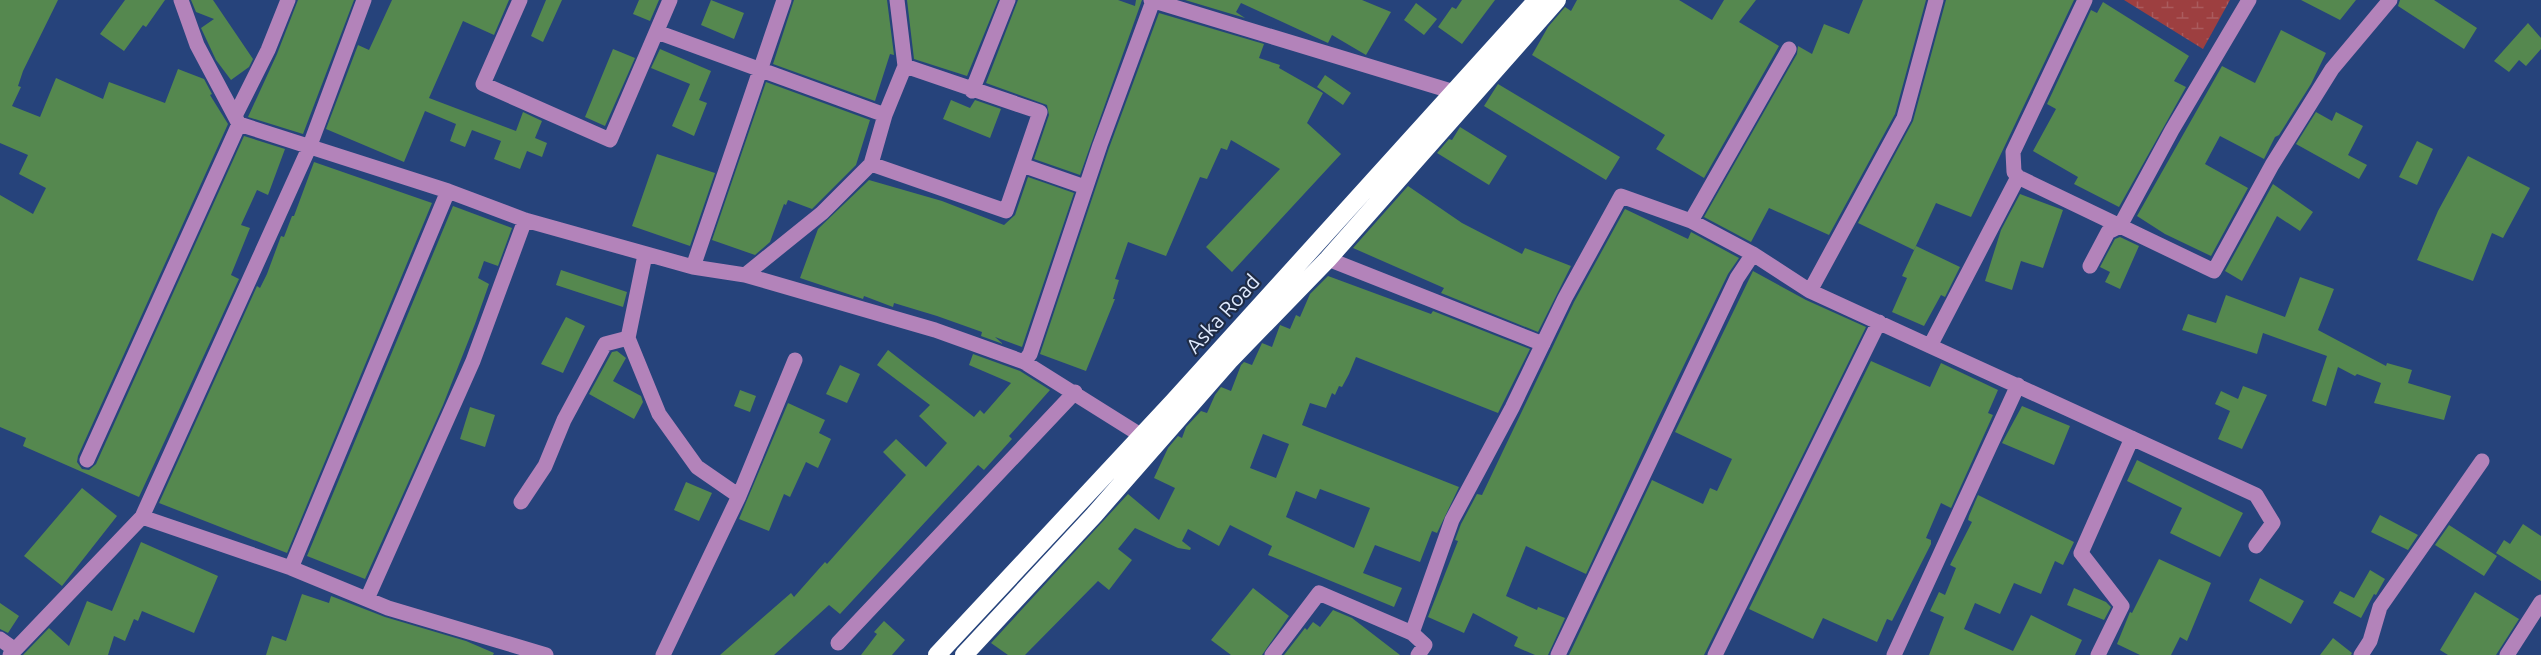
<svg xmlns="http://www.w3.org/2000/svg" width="2541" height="655" viewBox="0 0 2541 655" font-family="Ubuntu,sans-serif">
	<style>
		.wetland { fill: url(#wetland-marsh) }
		.building { fill: #55884f; fill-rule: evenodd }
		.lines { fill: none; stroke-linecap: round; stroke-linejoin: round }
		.minor { stroke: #b383ba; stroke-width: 15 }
		.highway { stroke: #fff; stroke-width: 18 }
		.labels { text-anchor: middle; stroke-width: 4.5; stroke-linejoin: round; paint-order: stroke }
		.street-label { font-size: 21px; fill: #dfeafe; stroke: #1e2b45 }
	</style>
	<defs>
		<pattern id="wetland-marsh" width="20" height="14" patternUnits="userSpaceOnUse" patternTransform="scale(1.5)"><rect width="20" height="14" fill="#9d3f40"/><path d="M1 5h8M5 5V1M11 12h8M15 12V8" fill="none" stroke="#aa5b5d"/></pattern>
	</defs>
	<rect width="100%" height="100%" fill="#26437b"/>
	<path class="wetland" d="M2124,0h106l-27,49z"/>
	<path class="building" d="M0,0h58l-35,71 -5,15 3,1 -9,19 28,11 16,-39 47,21 6,-17 56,21 13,-34 26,10 8,15 -2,1 18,29 -150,332 -1,6 5,7 7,1 7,-6 148,-328 41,13 -17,46 -11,-5 -16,35 9,3 -19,47 8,4 -100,218 -116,-51 3,-8 -26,-11v-232l33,19 13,-26 -27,-14 9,-19 -28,-12z
		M125,0h40l-19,27 -3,-2 -19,26 -24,-17z
		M191,0h22l40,59 -4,8 -18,13 -15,-20 -15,-32 13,-9 -18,-7z
		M298,0h56l-51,134 -55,-17 29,-63z
		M392,0h117l-15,35 -31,-14 -34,77 87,33 7,-19 19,9 -7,17 12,5 -5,14 -15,-6 -7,18 -26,-10 7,-18 -29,-11 -7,17 -15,-6 6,-17 -31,-13 -21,51 -78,-33 32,-84 11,5z
		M546,0h16l-19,42 -12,-6z
		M639,0h20l-9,21 -17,-7z
		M711,0l33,13 -10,26 -33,-14z
		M794,0h93l7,55 -4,-1 -15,47 -102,-37z
		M907,0h91l-31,76 -53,-17z
		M1018,0h100l17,6 1,-6h6l-62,175 -46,-16 15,-44 -2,-10 -61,-22z
		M1185,0h177l29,12 -25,43 -34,-20 -4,8 -87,-40 -5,9 9,6z
		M1462,0h33l-33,44 -24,-17 14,-20 4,2z
		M1577,0h102l33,20 12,-20h32l-17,22 40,24 -75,132 -48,-29 9,-14 -133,-80 16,-28 17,-20 6,4z
		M1863,0h63l-31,114 -66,121 -60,-27 -18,34 -47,-25 93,-163 1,-8 14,8 12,-30 25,10z
		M1946,0h128l-103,217 -35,-14 -22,47 -56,-27 55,-102z
		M2301,0h55l-16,20z
		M2400,0h34l43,28 -13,21 -66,-43z
		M2103,2l86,54 -15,25 12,6 -67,120 -45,-23 4,-7 -45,-26 23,-42 -9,-5 44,-94 6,3z
		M1416,3l21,16 -13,16 -20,-15z
		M1159,13l105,31 -5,14 21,7 -1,3 44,25 -16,30 34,31 -109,118 -26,-25 74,-78 -49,-29 -4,10 -6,-2 -14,31 -7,-2 -34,79 -38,-14 -13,37 4,1 -6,19h2l-29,72 -46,-17 69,-206z
		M2528,23l13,15v11l-15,17 -7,-6 -10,12 -15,-11z
		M2281,30l45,23 -15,31 -32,51 -4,2 -11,22 -44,-23 -15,28 43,24 -37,68 -46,-22 -28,-18 85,-150 33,17z
		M613,49l22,9 -30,68 -20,-9z
		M660,49l51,22 -12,29 8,3 -13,33 -22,-10 18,-42 -39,-16z
		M1325,75l26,18 -8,12 -26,-18z
		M766,82l104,38 -14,45 -44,44 -24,-9 -2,5 -2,-1 -14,38 -15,13 -43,-15z
		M1498,84l122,73 -14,23 -122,-74z
		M951,100l19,8 5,-8 26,9 -11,29 -47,-19z
		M2316,112l16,9 4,-9 27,14 -15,29 19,10 -8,14 -63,-35z
		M1460,127l47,29 -18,29 -52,-32 12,-14 3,1z
		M2417,141l16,8 -16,36 -18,-8z
		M657,154l58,19 -25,73 -58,-20z
		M2468,156l62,32 -27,50 -11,-5 -19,48 -56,-21 21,-49z
		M314,162l118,41 -145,350 -128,-50 98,-217 3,2 7,-14 14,-38 3,1 8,-21h2z
		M1028,177l46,16 -52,154 -27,-10 8,7 -22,-8 1,-4 -45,-16 -43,-13 -1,4 -29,-11 -1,3 -63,-21 18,-49 51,-49 73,21 62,24 11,-10z
		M2273,184l40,28 -13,19 -23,-15 -35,65 -17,-10z
		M1408,186l54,37 60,31 3,-6 46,18 -33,66 -97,-39 3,-5 -91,-40z
		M2020,194l43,16 -20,58 -22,-7 -9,29 -27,-9 16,-51z
		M453,206l59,22 -14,38 -14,-5 -6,17 11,6 -14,40 -32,81 -78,174 -58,-23z
		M1625,209l63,30 3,-7 48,26 -11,16 -72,149 -70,151 -60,-28 -20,50 31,14 1,-3 27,11 -17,37h-13l-21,-9 4,-9 -45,-24 -9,20 -36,-16 30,-76 -3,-1 6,-16 16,-30 5,1 92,-193z
		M2120,237l19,9 -19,43 -15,-7 5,-10 -10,-5 15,-28z
		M1916,246l44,21 -15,30 -4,-2 -17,31 -32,-14 15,-34 -5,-2z
		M561,270l66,22 -4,15 -67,-22z
		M1753,271l53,29 60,27 -162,328h-135l83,-175 51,24 7,-16 7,3 15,-32 -57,-27z
		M1328,276l103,38 2,-3 97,38 -32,64 -142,-56 -7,17 -7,13 -3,-1 -4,9 -3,-2 -6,15 -16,-5 -8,22 157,62 -22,46 -5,-2 -12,31 -45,-17 -12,28 39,15 -8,19 -126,-52 4,-9 -42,-21 -11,21 -31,-17 -6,12 9,7 -1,2 -12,-2 -43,-20 -17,21 14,11 -23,30 -11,-9 -73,74h-17l-17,-12 137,-149 31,26 16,-32 -21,-10 14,-30 10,-12 4,2 4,-11 15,-16 6,2 8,-18 6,-8 10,4 10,-26 3,-3 8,3 10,-22 10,4 8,-22 10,4 6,-14 4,2 10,-23zM1263,434l26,10 -13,34 -26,-10zM1320,489l50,19 -16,40 -68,-31 10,-26 20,8z
		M2300,277l34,12 -16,41 68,36 1,-3 25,7 -4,13 43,13 -7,24 -70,-17 7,-20 -24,-9 -2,2 -17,-9 -12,39 -14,-5 15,-45 -64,-23 -6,21 -75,-24 6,-16 28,9 10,-28 59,22z
		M566,317l19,9 -22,47 -22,-9z
		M888,350l86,67 6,-7 4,4 27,-31 -42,-18 4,-11 47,17 30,19 -41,46 3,3 -28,31 -6,-5 -138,149 -11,-9 -55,50h-54l71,-62 3,4 31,-35 2,2 79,-89 -23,-23 13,-13 30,28 21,-24 -28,-27 11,-11 -53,-40z
		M617,351l9,7 -13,23 28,15 2,6 -9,17 -45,-25 23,-42z
		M1871,361l59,26 11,-24 57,27 -10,23 5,2 -42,93 -10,-5 -15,35 5,2v4l-39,77 -5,-2 -10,23 -54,-24 -10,21 -64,-30z
		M840,365l20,9 -13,29 -21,-9z
		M2243,386l24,9 -25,54 -24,-10 12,-28 -15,-7 6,-13 17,8z
		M740,390l16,6 -6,16 -16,-6z
		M788,403l37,17 -6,13 12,6 -13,29 -12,-6 -16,35 -6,-3 -15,37 -30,-12z
		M2022,406l48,20 -16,39 -52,-22z
		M470,407l25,8 -10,32 -25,-8z
		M2137,460l106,53 -23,44 -50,-24 12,-25 -55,-27z
		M686,482l26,11 -13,28 -25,-11z
		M82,488l35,28 -55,70 -38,-30z
		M1978,495l96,47 -11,23 -8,-4 -14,33 -27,-11 -14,31 -25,-11 -11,26 49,22 18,-36 51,25 -7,15h-146l15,-38 -14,-6 9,-19 6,3 11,-27 -6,-3 22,-43 -4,-2 1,-4z
		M2380,515l38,20 -10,15 -37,-18z
		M2523,524l18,12v45l-45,-28 8,-13 6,4z
		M2449,525l48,31 -13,20 -49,-31z
		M141,542l77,34 -24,57 -52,-22 -4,10 -4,-2 -9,22 -11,-5 -6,19h-85l26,-27 20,18 18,-45 25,10z
		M2159,559l52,24 -24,58 -7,-4 -9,18h-31l-23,-11 13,-32 2,1z
		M2370,570l15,9 -9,16 -2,-1 -13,24 -28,-15 7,-12 14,7z
		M2260,578l44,23 -13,23 -42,-23z
		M1253,588l36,28 -27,39h-31l-20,-15z
		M2074,588l32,14 5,5 -7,13 -37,-15z
		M2475,592l44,27 -23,36h-48l-8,-5z
		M302,594l27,9 2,-7 54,21 81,24 28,12 -1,2h-227l6,-19 14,5z
		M0,603l19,13 -11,17 -8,-4z
		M1333,610l19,8 48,37h-116l21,-27 2,2 6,-8 7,5z
		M884,621l21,19 -13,15h-31l16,-21 -3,-2z
		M2333,638l19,15 -1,2h-31z"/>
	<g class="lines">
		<path class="minor" d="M181,0l16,45 42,79 209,67 77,29 168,47 52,8 190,55 89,32 118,74
			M520,0l-37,84 127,56 60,-140
			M1151,0l313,95
			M657,32l228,83
			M972,91l36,-91
			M236,114l32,-64 20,-50
			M871,164l135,47 34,-99 -135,-46
			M1022,165l63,22
			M2018,177l-4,-5 -1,-20 72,-152
			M1691,221l98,-172
			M1328,259l215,85
			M2090,266l18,-34 12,-6 52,-96 77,-130
			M693,267l91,-267
			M745,275l77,-62 49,-49 14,-49 20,-49 -8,-66
			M1810,291l94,-173 32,-118
			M628,338l31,76 38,53 42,29 -76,159
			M1930,346l326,149 17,28 -17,23
			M1024,362l6,-8 70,-209 53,-144
			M87,460l152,-336
			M739,496l56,-136
			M521,502l24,-36 19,-46 41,-76 23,-6 17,-83
			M142,517l149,51 97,40 158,47
			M291,568l157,-377
			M367,599l106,-238 52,-141
			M1412,633l40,-113 60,-112 53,-110 56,-102 70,25 62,33 57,37 120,55 88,-169 196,94 58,-106 60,-96 58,-69
			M0,639l14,10
			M838,643l237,-251
			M10,655l132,-138 167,-369 55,-148
			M1272,655l47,-62 93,40 13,12 -7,10
			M1558,655l179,-377 16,-24
			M1715,655l164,-333
			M1894,655l124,-270
			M2098,655l24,-49 -41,-53 51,-115
			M2361,655l9,-14 10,-34 102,-146
			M2507,655l34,-53"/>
		<path class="highway" d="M937,655l237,-254 363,-401
			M964,655l131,-141 134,-153 99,-102 229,-259"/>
	</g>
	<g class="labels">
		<g class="street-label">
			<text transform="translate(1223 314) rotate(-48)" y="7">Aska Road</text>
		</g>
	</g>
</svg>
